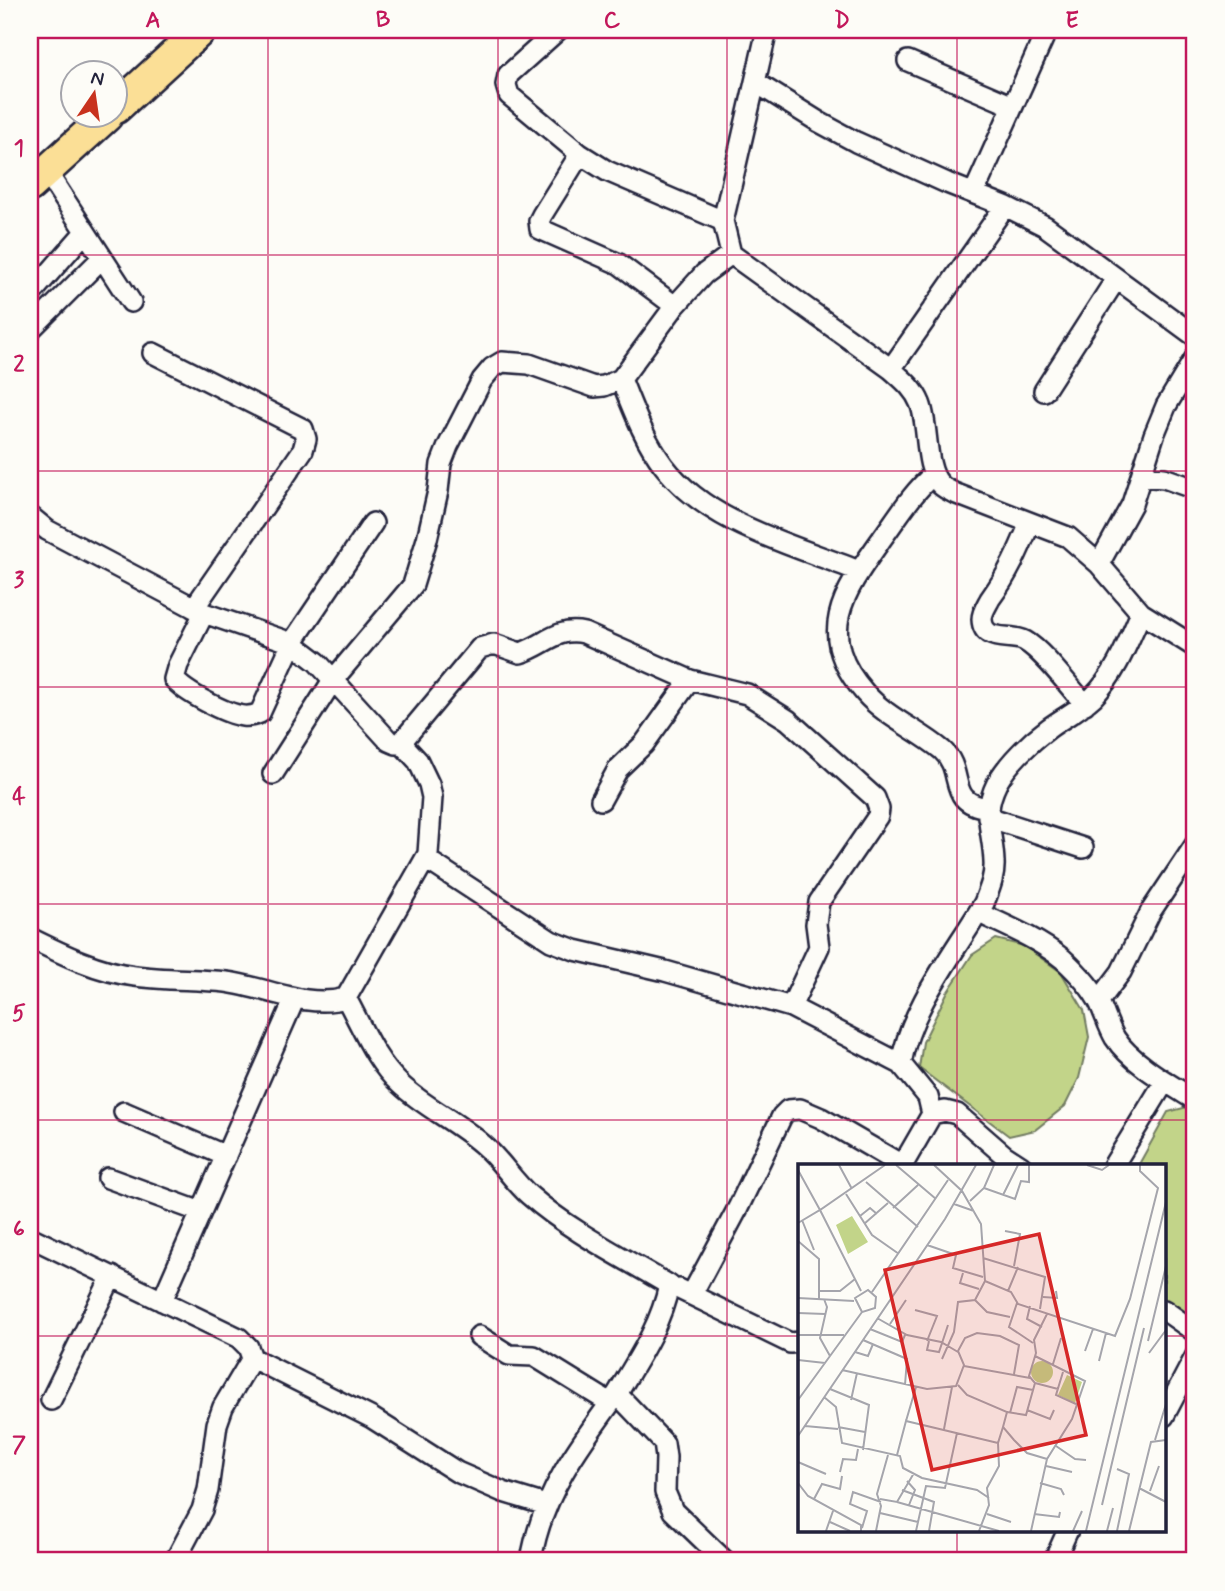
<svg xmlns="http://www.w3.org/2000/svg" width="1225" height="1591" viewBox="0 0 1225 1591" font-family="Mynerve,sans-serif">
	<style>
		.park { fill: #c2d489; stroke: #727b62; stroke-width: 2 }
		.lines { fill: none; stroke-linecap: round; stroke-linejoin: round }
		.street-casing { stroke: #22223b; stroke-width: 24 }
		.primary-casing { stroke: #22223b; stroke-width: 35 }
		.street { stroke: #fdfcf7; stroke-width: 19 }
		.primary { stroke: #fbdf96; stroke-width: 30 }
		.grid { fill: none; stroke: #c2185b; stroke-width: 2; stroke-opacity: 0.55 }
		.inset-road { fill: none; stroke: #a5a5ac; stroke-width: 2 }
		.view { fill: #d62828; fill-opacity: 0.15; stroke: #d62828; stroke-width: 3.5 }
		.inset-edge { fill: none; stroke: #22223b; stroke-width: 3.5 }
		.neatline { fill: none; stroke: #c2185b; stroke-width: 2.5 }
		.grid-label { font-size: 23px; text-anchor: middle; font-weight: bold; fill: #c2185b }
	</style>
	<rect width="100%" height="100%" fill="#fdfcf7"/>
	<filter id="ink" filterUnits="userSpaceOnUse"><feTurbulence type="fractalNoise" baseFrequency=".0143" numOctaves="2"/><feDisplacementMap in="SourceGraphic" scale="14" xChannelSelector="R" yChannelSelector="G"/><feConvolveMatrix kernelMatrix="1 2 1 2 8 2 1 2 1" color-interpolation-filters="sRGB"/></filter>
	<g filter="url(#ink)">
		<path class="park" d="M996,939l28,7 37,26 23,38 5,27 -10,41 -14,28 -30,24 -26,6 -90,-68 4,-26 24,-49 25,-38z
			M1187,1107l8,6v220l-31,-24v-143h-26l30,-54z"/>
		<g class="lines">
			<defs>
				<path id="street" d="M558,30l-50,45 -2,10 3,10 71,59 27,17 116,50
					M767,30l-44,191 8,33 160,115c11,10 23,19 29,34 9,21 4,65 20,81 3,4 9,6 14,9l114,44 31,27 42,49 54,34
					M908,61l105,45
					M755,82l64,40 37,20 91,41 58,23 40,20 150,110
					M580,154l-38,61 -3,6 1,8 79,35 56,42
					M46,171l85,131
					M974,193l73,-163
					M30,295l55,-63
					M30,330l72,-72
					M153,353l150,76 3,10 -3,11 -109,158
					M891,369l114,-163
					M621,379c12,30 23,61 43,87 44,58 129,79 195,105
					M1044,391l72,-112
					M933,475c-20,17 -34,40 -50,62 -38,54 -71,96 -18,156 21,24 53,37 77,57 24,21 3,53 46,58
					M1141,476l23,2 31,11
					M30,516l17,14 157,83 88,30 25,19 72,79 7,3 7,-1
					M1030,523c-12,29 -21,50 -40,76 -3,6 -8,13 -8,20 1,25 29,14 43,22 19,11 44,46 60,63
					M1099,564l33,-60 22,-69 12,-29 29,-48
					M204,613l-26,52 -4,14c10,13 52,35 69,37 7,1 12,-1 17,-3l32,-70 81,-120
					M273,774l60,-94 80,-95 14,-46 11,-48 3,-27 7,-18 34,-66 10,-12 10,-6 27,2 65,23 10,-1 17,-7 54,-73 29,-32 27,-20
					M601,800l17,-31 26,-25 46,-64
					M988,817l95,31
					M426,859l125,82 24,9 90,21 126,36 110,57
					M979,913c28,13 59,26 84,46 13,12 29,29 37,45 5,11 9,24 15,34 16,25 56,47 80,62
					M30,938c32,16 69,34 105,38 30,4 61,3 91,6 40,5 80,27 120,16l82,-144 4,-57 -3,-13 -11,-23 -13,-14 -1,-8 76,-91 14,-4 26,9c25,-7 35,-26 64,-20l106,47 57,14 41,26 87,78 4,11 -1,7 -59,86 -3,22 3,23 -28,60
					M346,998c16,29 29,63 54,86 24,23 56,37 82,60 18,15 30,36 47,51 41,36 93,62 140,90 -8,40 -31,74 -52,109l47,49 2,14 -1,35 8,19 52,50
					M1099,1001l22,-29 30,-61 44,-66
					M124,1112l102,44
					M932,1114l13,-3 12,3 47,41 17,11
					M902,1166l30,-52 -4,-17 -27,-33c9,-56 54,-112 83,-161 5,-13 11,-26 10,-41 -1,-32 -13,-47 3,-79 11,-20 33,-41 52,-55 15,-11 30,-18 44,-31 23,-23 35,-55 48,-84
					M1113,1166l52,-85
					M108,1178l93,34
					M30,1237l209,101 9,9 4,11 120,60 85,54 46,20 43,13
					M679,1289l111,54 10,-1
					M692,1294l46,-86 44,-92 6,-6 12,-1 21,9 81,47
					M162,1301l133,-303
					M1164,1310l31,22
					M479,1336l30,19 25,1 76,47
					M51,1400l61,-124
					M1164,1416l31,-59
					M175,1561l27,-51 6,-20 9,-66 6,-17 29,-49
					M531,1561c10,-65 48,-116 86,-167
					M1054,1561l14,-31"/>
				<path id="primary" d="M116,108l85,-78
					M30,186l77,-70"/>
			</defs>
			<use href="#street" class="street-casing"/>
			<use href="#primary" class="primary-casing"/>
			<use href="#street" class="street"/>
			<use href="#primary" class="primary"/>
		</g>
	</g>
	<path class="grid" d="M268,30v1531M498,30v1531M727,30v1531M957,30v1136M30,255h1165M30,471h1165M30,687h1165M30,904h1165M30,1120h1165M30,1336h770M1164,1336h31M957,1530v31"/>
	<g transform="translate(798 1164)">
		<rect width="368" height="368" fill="#fdfcf7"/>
		<path d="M54,52l16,26 -20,12 -12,-29zM233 208a11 11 0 1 1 22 0a11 11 0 1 1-22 0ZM269,211l15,7 -7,21 -17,-8z" fill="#c2d489"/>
		<path class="inset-road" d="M41,1l13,24M98,1l40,34M136,1l28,26 19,33 4,57 26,11 7,12 97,32 15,-37 28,-111 -18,-17v-6M289,1l15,5 7,-5M0,6l22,40 65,-45M68,18l52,45M186,24l31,11 6,-18 8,1v-17M48,30l26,41 27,19M205,31l15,-30M172,37l14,-13 10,-23M156,40l20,7M95,44l25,-23M62,52l10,-8 7,6M4,56l12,30M0,59l22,-13 41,81M66,60l24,-21M207,67l15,3 -6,32M0,77l21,18v40M129,81l29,10 -3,13 30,9M185,94l62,19 -5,32M165,109l-3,10 19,6M22,127h20l15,-12M210,127l10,-24M74,128l76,-112M245,133l14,1 -1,-7M0,134l56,3M26,135l3,8 -7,31 10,18M177,136l12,12 23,5M219,139l-8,24 24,16M232,142l-3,13 15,8M117,146l22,6 -10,25M0,149l27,1M79,154l30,17 34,7 17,10M92,160l16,-24M72,165l32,13 3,-7M0,171h46M65,176l44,19 -2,26M131,177l-2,9 12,2 9,-27M350,177l18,-75M287,187l8,-22M57,188l13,4 5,-12M351,189l17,-23M237,192l50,25 -13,38 -25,40M144,195l12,-27 4,-30 17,-2 10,-19M0,196l27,3M301,197l7,-28M255,200l8,-26M166,202l66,12M44,206l85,19 29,-3 8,-21 -6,-14 7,-13 12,-5 23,3 19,9 -5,29M265,208l-7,23 20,9M237,219l23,6M160,221l9,10 40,17 -4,15 11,13 13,13 20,6 -16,72M32,225l39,16 -6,45M26,233l12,10 6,36 58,13 3,12 19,10 55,12 12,8M0,236l64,-88 13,-4 1,-11 -8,-7 -13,8 7,14M53,236l6,-27M229,246l23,9 4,-9M209,248l19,3 9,-32 -6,-7 7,-23 -2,-13 13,-26M212,249l7,-26 16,3M108,257l10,-34M7,262l33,3M40,263l27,5M146,265l8,-42M0,272l147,-217 31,-54M357,276l11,-36M258,282l19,13 11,1M99,291l9,-34 92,22M0,298l28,12M248,302l26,6M42,308l3,-13 13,1 2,-11M109,317l8,9 -6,15M0,319l10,13 53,29v6M242,319l21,6 3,6M341,324l27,14M104,326l32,12 -5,29M352,327l9,-25M16,335l8,-15 18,5 2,-13M82,335l17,3 17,-29M99,338l102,29M304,341l42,-177M82,349l38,9M189,350l24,8M236,350l25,3 1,-5M32,358l20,9M64,364l5,-17 -17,-7 3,-12 28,10M28,367l7,-20M78,367l5,-25 -4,-12 11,-39M118,367l10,-45 19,2 12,-55M181,367l10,-26 -2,-17 12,-22 -1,-23 5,-16M275,367l9,-20M288,367l80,-329M309,367l6,-23M319,367l12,-57 -12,-5M331,367l22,-89 15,-2"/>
		<path class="view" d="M241,70l47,201 -154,35 -47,-200z"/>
		<rect width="368" height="368" class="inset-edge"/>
	</g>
	<rect width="1225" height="1591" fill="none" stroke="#fdfcf7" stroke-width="77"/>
	<g transform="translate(94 94) rotate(13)"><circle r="33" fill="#fdfcf7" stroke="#a5a5ac" stroke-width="2"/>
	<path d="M0-5L12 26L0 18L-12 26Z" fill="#c8321e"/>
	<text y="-10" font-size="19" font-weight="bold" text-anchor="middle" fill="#22223b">N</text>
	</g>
	<rect x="38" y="38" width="1148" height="1514" class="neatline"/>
	<g class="grid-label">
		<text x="153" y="27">A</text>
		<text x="383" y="27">B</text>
		<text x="612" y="27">C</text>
		<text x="842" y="27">D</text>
		<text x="1072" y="27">E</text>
		<text x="19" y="155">1</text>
		<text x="19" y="371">2</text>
		<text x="19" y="587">3</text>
		<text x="19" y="803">4</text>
		<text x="19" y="1020">5</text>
		<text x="19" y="1236">6</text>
		<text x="19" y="1452">7</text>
	</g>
</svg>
